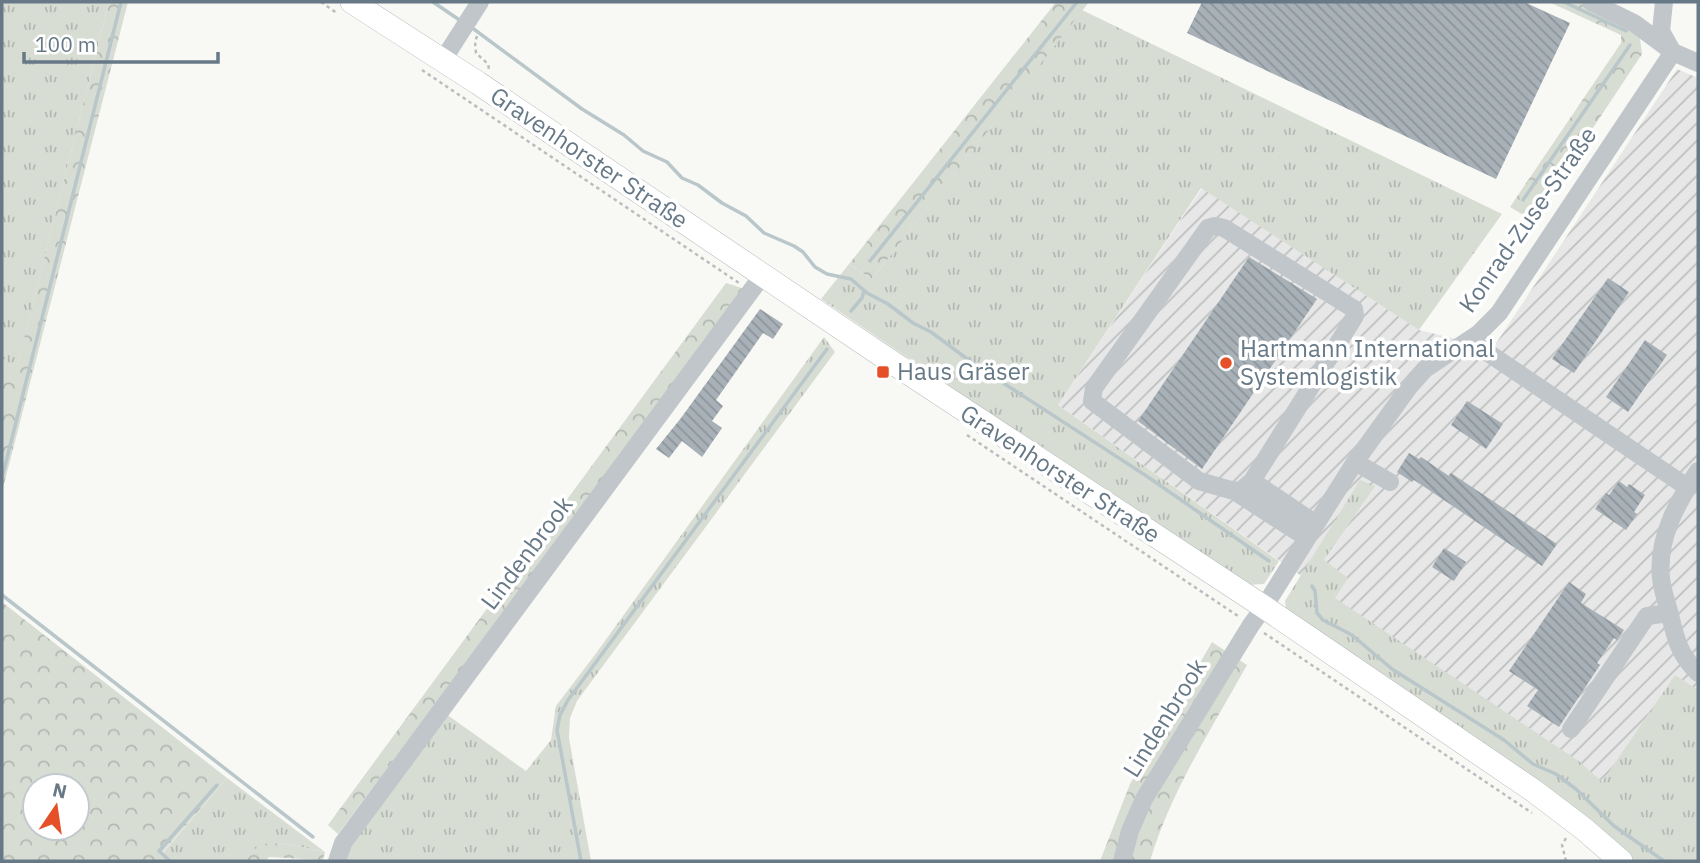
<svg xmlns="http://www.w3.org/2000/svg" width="1700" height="863" viewBox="0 0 1700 863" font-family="'IBM Plex Sans',sans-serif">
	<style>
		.industrial { fill: url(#industrial-furrows) }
		.grass { fill: url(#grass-tufts) }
		.forest { fill: url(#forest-crowns); fill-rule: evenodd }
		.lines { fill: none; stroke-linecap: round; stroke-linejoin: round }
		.stream { stroke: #b9c6ca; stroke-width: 3.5 }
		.building { fill: url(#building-back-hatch) }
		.major-casing { stroke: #b5babe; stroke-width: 24 }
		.path { stroke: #b9bdc0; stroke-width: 2.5; stroke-dasharray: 3.5 3.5; stroke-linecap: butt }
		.minor { stroke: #c1c6ca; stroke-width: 18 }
		.major { stroke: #fff; stroke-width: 23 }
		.poi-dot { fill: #e55028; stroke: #fff; stroke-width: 2.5 }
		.labels { text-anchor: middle; stroke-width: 7; stroke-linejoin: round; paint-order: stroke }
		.street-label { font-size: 24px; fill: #677987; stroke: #fff }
		.poi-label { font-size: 24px; fill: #677987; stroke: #fff; text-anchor: start }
	</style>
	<defs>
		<pattern id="industrial-furrows" width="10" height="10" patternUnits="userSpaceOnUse" patternTransform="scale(1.75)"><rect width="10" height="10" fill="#e6e7e6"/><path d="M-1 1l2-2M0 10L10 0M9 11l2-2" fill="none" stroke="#bec0c0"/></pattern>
		<pattern id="grass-tufts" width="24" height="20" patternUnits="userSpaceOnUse" patternTransform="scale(1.75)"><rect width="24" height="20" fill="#d8ddd4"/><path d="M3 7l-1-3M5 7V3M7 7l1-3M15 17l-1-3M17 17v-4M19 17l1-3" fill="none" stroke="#b3b8b2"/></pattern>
		<pattern id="forest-crowns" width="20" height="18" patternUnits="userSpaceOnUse" patternTransform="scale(1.75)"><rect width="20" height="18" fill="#d8ddd4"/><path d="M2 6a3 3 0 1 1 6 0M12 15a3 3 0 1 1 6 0" fill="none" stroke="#b3b8b2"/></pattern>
		<pattern id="building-back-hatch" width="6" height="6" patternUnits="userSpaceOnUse" patternTransform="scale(1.75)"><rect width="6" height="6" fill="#a8b1b7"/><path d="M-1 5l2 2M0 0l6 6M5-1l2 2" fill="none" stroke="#8d959a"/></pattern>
	</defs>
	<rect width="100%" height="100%" fill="#f8f8f5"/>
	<path class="industrial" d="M1677,69l21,9v781l-22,-20 -618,-434 144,-217 217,142 74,18z"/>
	<path class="grass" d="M2,2h107l-93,369 -14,-14z
		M1082,10l420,204 -83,116 -218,-142 -143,217 221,156 -15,23 -21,1 -422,-286 28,-35 23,15z
		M824,337l11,15 -258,349 -7,17 -1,20 22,123h-248l3,-11 100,-136 80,57 25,-31 5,-34 41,-54z
		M1360,480l15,6 -51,74 24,18 -13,20 245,164 22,20 73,-107 23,15v171h-69l-343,-252 -1,-8 8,-13z
		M227,778l98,74 -44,-9 -21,2 -15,16h-74l-9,-7z"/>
	<path class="forest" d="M109,2h19l-126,490v-135l14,13z
		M1056,2h33l-217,277 -23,-15z
		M1549,2h34l56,29 3,23 -110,166 -22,-13 111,-164v-8z
		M726,283l19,6 -407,545 -10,-9z
		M2,602l225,176 -65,75 9,8h-169zM77,786v42h-42v-42z
		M1212,642l35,23c-35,63 -76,126 -97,196h-50l30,-77z
		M281,843l44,9 -2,8 -54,-3 -3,4h-21l15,-17z"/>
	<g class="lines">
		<path class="stream" d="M433,2l28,19
			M1564,2l62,29
			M471,27l111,82 42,26 19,16 24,11 15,16 16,7 24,18 24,13 18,17 30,13 9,6 12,15 12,7 24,5 16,14 21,11 25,19 18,9 43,32 171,111 124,86
			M1523,200l107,-155
			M870,261l207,-259
			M851,311l11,-13 2,-7
			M2,478l119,-476
			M1312,586l3,5 2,22 6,7 29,15 40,34 112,71 29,24 23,10 21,16 37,36 50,35
			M2,595l311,242
			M170,861l-11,-10 58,-66
			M581,861l-24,-131 3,-15 8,-15 259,-351"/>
	</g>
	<path class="building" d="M1202,2h322l46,21 -74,156 -309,-146z
		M1249,257l68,42 -115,170 -64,-48z
		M1608,278l21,14 -55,81 -22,-14z
		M760,309l23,15 -10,15 -10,-6 -47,67 7,6 -11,15 10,7 -20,29 -20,-16 -13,17 -13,-9 25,-31z
		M1645,340l22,15 -39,57 -22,-15z
		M1467,401l36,23 -17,25 -35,-24z
		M1409,453l10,6 2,-2 28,19 2,-3 106,71 -15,22 -128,-86 -2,2 -15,-10z
		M1619,481l8,6 2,-3 16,11 -11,17 3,2 -11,16 -31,-21 11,-16 3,2z
		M1444,548l22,14 -12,19 -22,-14z
		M1569,582l17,12 -5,9 43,27 -7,10 -3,-2 -17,25 3,2 -41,62 -32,-21 11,-16 -29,-19z"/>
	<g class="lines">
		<defs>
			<path id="major" d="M352,2l126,81 412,278 374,246 270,184 50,38 37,32"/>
		</defs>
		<use href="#major" class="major-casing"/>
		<path class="path" d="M321,2l17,12
			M477,36l-2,6 1,11 12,11 1,5
			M422,70l317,213
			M967,435l271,181
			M1264,633l268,180
			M1566,861l-4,-16 4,-7"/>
		<path class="minor" d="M1591,2l43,21 39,29 25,11
			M1664,2l-3,29 10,18
			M443,60l37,-58
			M1215,226l9,2 130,81 1,7 -103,165 -10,9 -8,1 -35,-10 -107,-80 2,-13 114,-160z
			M1469,340l218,147
			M1355,462l35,20
			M1698,471c-21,32 -41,67 -37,107 1,12 6,25 9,37 6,25 9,39 28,58
			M1252,481l64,43
			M1234,491l73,47
			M1571,729l76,-113 22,-3
			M337,861l6,-18 419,-567
			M1122,861l8,-30 14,-32 107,-174 13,-18 91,-145 54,-75 16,-18 53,-35 21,-21 174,-261"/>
		<use href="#major" class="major"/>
	</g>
	<g class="poi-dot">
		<circle cx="1226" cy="363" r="7"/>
		<rect x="876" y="365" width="14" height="14" rx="3.5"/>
	</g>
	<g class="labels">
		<g class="street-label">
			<text transform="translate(589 158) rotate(34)" y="8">Gravenhorster Straße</text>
			<text transform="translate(1528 220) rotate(-55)" y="8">Konrad-Zuse-Straße</text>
			<text transform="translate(1060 474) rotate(33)" y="8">Gravenhorster Straße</text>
			<text transform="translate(527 553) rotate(-53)" y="8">Lindenbrook</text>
			<text transform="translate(1165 718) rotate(-58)" y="8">Lindenbrook</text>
		</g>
		<g class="poi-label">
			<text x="1240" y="357">Hartmann International<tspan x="1240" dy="28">Systemlogistik</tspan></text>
			<text x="897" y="380">Haus Gräser</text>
		</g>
	</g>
	<rect width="1700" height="863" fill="none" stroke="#677987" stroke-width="7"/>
	<g transform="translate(56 807) rotate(13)"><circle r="33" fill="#ffffff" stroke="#c2c9cf" stroke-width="2"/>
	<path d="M0-5L12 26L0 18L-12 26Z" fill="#e55028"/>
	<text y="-10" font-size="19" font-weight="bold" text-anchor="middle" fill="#677987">N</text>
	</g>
	<path d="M24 52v10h194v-10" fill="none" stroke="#677987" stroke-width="3.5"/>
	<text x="35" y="52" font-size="21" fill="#677987" stroke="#ffffff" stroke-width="5" paint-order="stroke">100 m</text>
</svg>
